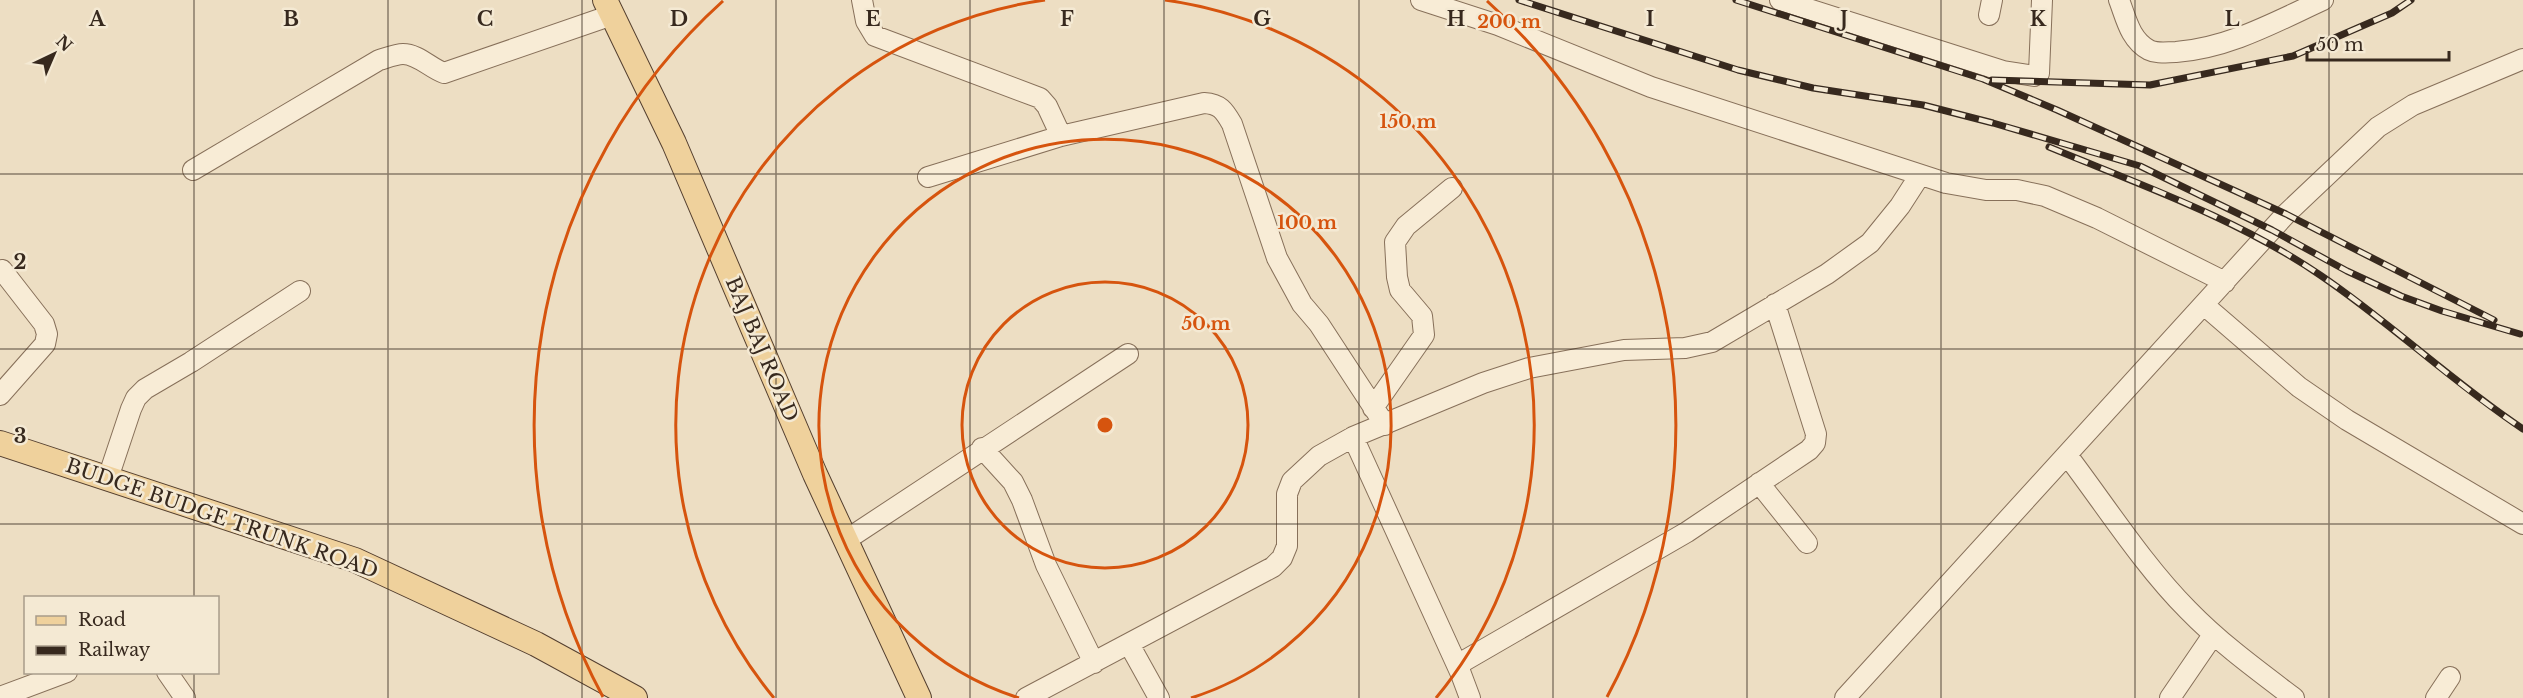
<svg xmlns="http://www.w3.org/2000/svg" width="2523" height="698" viewBox="0 0 2523 698" font-family="'Libre Baskerville',serif">
	<style>
		.lines { fill: none; stroke-linecap: round; stroke-linejoin: round }
		.minor-casing { stroke: #87705a; stroke-width: 22 }
		.major-casing { stroke: #543f2f; stroke-width: 26 }
		.minor { stroke: #f8ecd6; stroke-width: 20 }
		.major { stroke: #efd19c; stroke-width: 24 }
		.rail-casing { stroke: #37291e; stroke-width: 7 }
		.rail { stroke: #f4e9d3; stroke-width: 4.5; stroke-dasharray: 14; stroke-linecap: butt }
		.grid { fill: none; stroke: #37291e; stroke-width: 1.5; stroke-opacity: 0.55 }
		.ring { fill: none; stroke: #d6540e; stroke-width: 3 }
		.labels { text-anchor: middle; stroke-width: 5; stroke-linejoin: round; paint-order: stroke }
		.street-label { font-size: 20px; fill: #37291e; stroke: #f4e9d3 }
		.grid-label { font-size: 20px; text-anchor: middle; font-weight: bold; fill: #37291e; stroke: #f4e9d3; stroke-width: 5; stroke-linejoin: round; paint-order: stroke }
		.centre { fill: #d6540e; stroke: #f4e9d3; stroke-width: 3 }
		.ring-label { font-size: 18px; text-anchor: middle; font-weight: bold; fill: #d6540e; stroke: #f4e9d3; stroke-width: 5; stroke-linejoin: round; paint-order: stroke }
	</style>
	<rect width="100%" height="100%" fill="#eddec3"/>
	<g class="lines">
		<defs>
			<path id="minor" d="M862,0l4,21 9,15 165,62 7,8 14,30
				M1421,0l77,25 153,62 295,96 40,7h31l28,6 52,22 128,64
				M1780,0l223,71 31,5 5,-3 3,-73
				M2119,0c7,18 11,40 30,50 8,4 18,2 27,2 53,-4 99,-30 147,-52
				M1989,15l3,-15
				M193,170l186,-110c7,-2 17,-6 24,-6 15,0 27,14 41,19l168,-58
				M928,177l133,-41 143,-33c16,1 20,7 28,21l45,134 25,46 17,20 66,101
				M2204,305l95,82 48,33 176,104
				M0,395l45,-51 2,-10 -3,-10 -42,-54
				M1373,408l51,-73 -2,-19 -22,-26 -3,-13 -2,-35 11,-16 46,-38
				M1353,437l108,237 9,24
				M982,448l31,34 9,18 24,65 48,98
				M2067,455c38,50 77,111 121,155 32,33 69,60 106,88
				M108,478l23,-69 5,-11 9,-9 46,-27 109,-71
				M1759,483l48,60
				M846,540l282,-186
				M1129,644l30,54
				M1457,665l230,-133 122,-82 6,-7 1,-9 -41,-130
				M167,672l18,26
				M0,697l67,-25
				M1026,698l247,-131 9,-9 5,-12v-52l5,-13 27,-25 34,-19 130,-54 46,-15 95,-18 61,-2 27,-6 115,-68 43,-31 30,-37 20,-31
				M1845,698l441,-484 92,-87 35,-22 110,-46
				M2170,698l43,-63
				M2436,698l14,-21"/>
			<path id="major" d="M605,0l69,143 141,331 104,224
				M0,443l355,117 181,84 99,54"/>
		</defs>
		<use href="#minor" class="minor-casing"/>
		<use href="#major" class="major-casing"/>
		<use href="#minor" class="minor"/>
		<use href="#major" class="major"/>
		<defs>
			<path id="rail" d="M1519,0l219,70 75,18 110,17 70,18 147,43 132,64 75,41 54,25 41,15 78,23
				M1736,0l247,79 74,31 229,104 208,106
				M1992,80l158,5 143,-29 99,-43 19,-13
				M2049,147c92,38 189,72 271,128 71,48 132,107 203,154"/>
		</defs>
		<use href="#rail" class="rail-casing"/>
		<use href="#rail" class="rail"/>
	</g>
	<path class="grid" d="M194,0v598M388,0v698M582,0v698M776,0v698M970,0v698M1164,0v698M1359,0v698M1553,0v698M1747,0v698M1941,0v698M2135,0v698M2329,0v698M0,174h2523M0,349h2523M0,524h2523M194,672v26"/>
	<g class="ring">
		<circle cx="1105" cy="425" r="143"/>
		<path d="M1019 698A286 286 0 1 1 1191 698"/>
		<path d="M774 698A429 429 0 0 1 1045 0M1165 0A429 429 0 0 1 1436 698"/>
		<path d="M603 697A571 571 0 0 1 723 1M1487 1A571 571 0 0 1 1607 697"/>
	</g>
	<g class="labels">
		<g class="street-label">
			<text transform="translate(762 349) rotate(67)" y="7">BAJ BAJ ROAD</text>
			<text transform="translate(222 518) rotate(19)" y="7">BUDGE BUDGE TRUNK ROAD</text>
		</g>
	</g>
	<g class="grid-label">
		<text x="97" y="26">A</text>
		<text x="291" y="26">B</text>
		<text x="485" y="26">C</text>
		<text x="679" y="26">D</text>
		<text x="873" y="26">E</text>
		<text x="1067" y="26">F</text>
		<text x="1262" y="26">G</text>
		<text x="1456" y="26">H</text>
		<text x="1650" y="26">I</text>
		<text x="1844" y="26">J</text>
		<text x="2038" y="26">K</text>
		<text x="2232" y="26">L</text>
		<text x="20" y="269">2</text>
		<text x="20" y="443">3</text>
	</g>
	<circle cx="1105" cy="425" r="9" class="centre"/>
	<g class="ring-label">
		<text x="1509" y="28">200 m</text>
		<text x="1408" y="128">150 m</text>
		<text x="1307" y="229">100 m</text>
		<text x="1206" y="330">50 m</text>
	</g>
	<rect x="24" y="596" width="195" height="78" fill="#f4e9d3" stroke="#a89c8b" stroke-width="1.5"/>
	<rect x="36" y="616" width="30" height="9" fill="#efd19c" stroke="#a89c8b" stroke-width="1.5"/>
	<text x="78" y="626" font-size="18" fill="#37291e">Road</text>
	<rect x="36" y="646" width="30" height="9" fill="#37291e" stroke="#a89c8b" stroke-width="1.5"/>
	<text x="78" y="656" font-size="18" fill="#37291e">Railway</text>
	<g transform="translate(54 54) rotate(44)" stroke="#f4e9d3" stroke-width="4.5" paint-order="stroke">
	<path d="M0-4.5L10 22L0 15L-10 22Z" fill="#37291e"/>
	<text y="-9" font-size="16" font-weight="bold" text-anchor="middle" fill="#37291e">N</text>
	</g>
	<path d="M2307 51v9h142v-9" fill="none" stroke="#37291e" stroke-width="3"/>
	<text x="2316" y="51" font-size="18" fill="#37291e" stroke="#f4e9d3" stroke-width="4.5" paint-order="stroke">50 m</text>
</svg>
